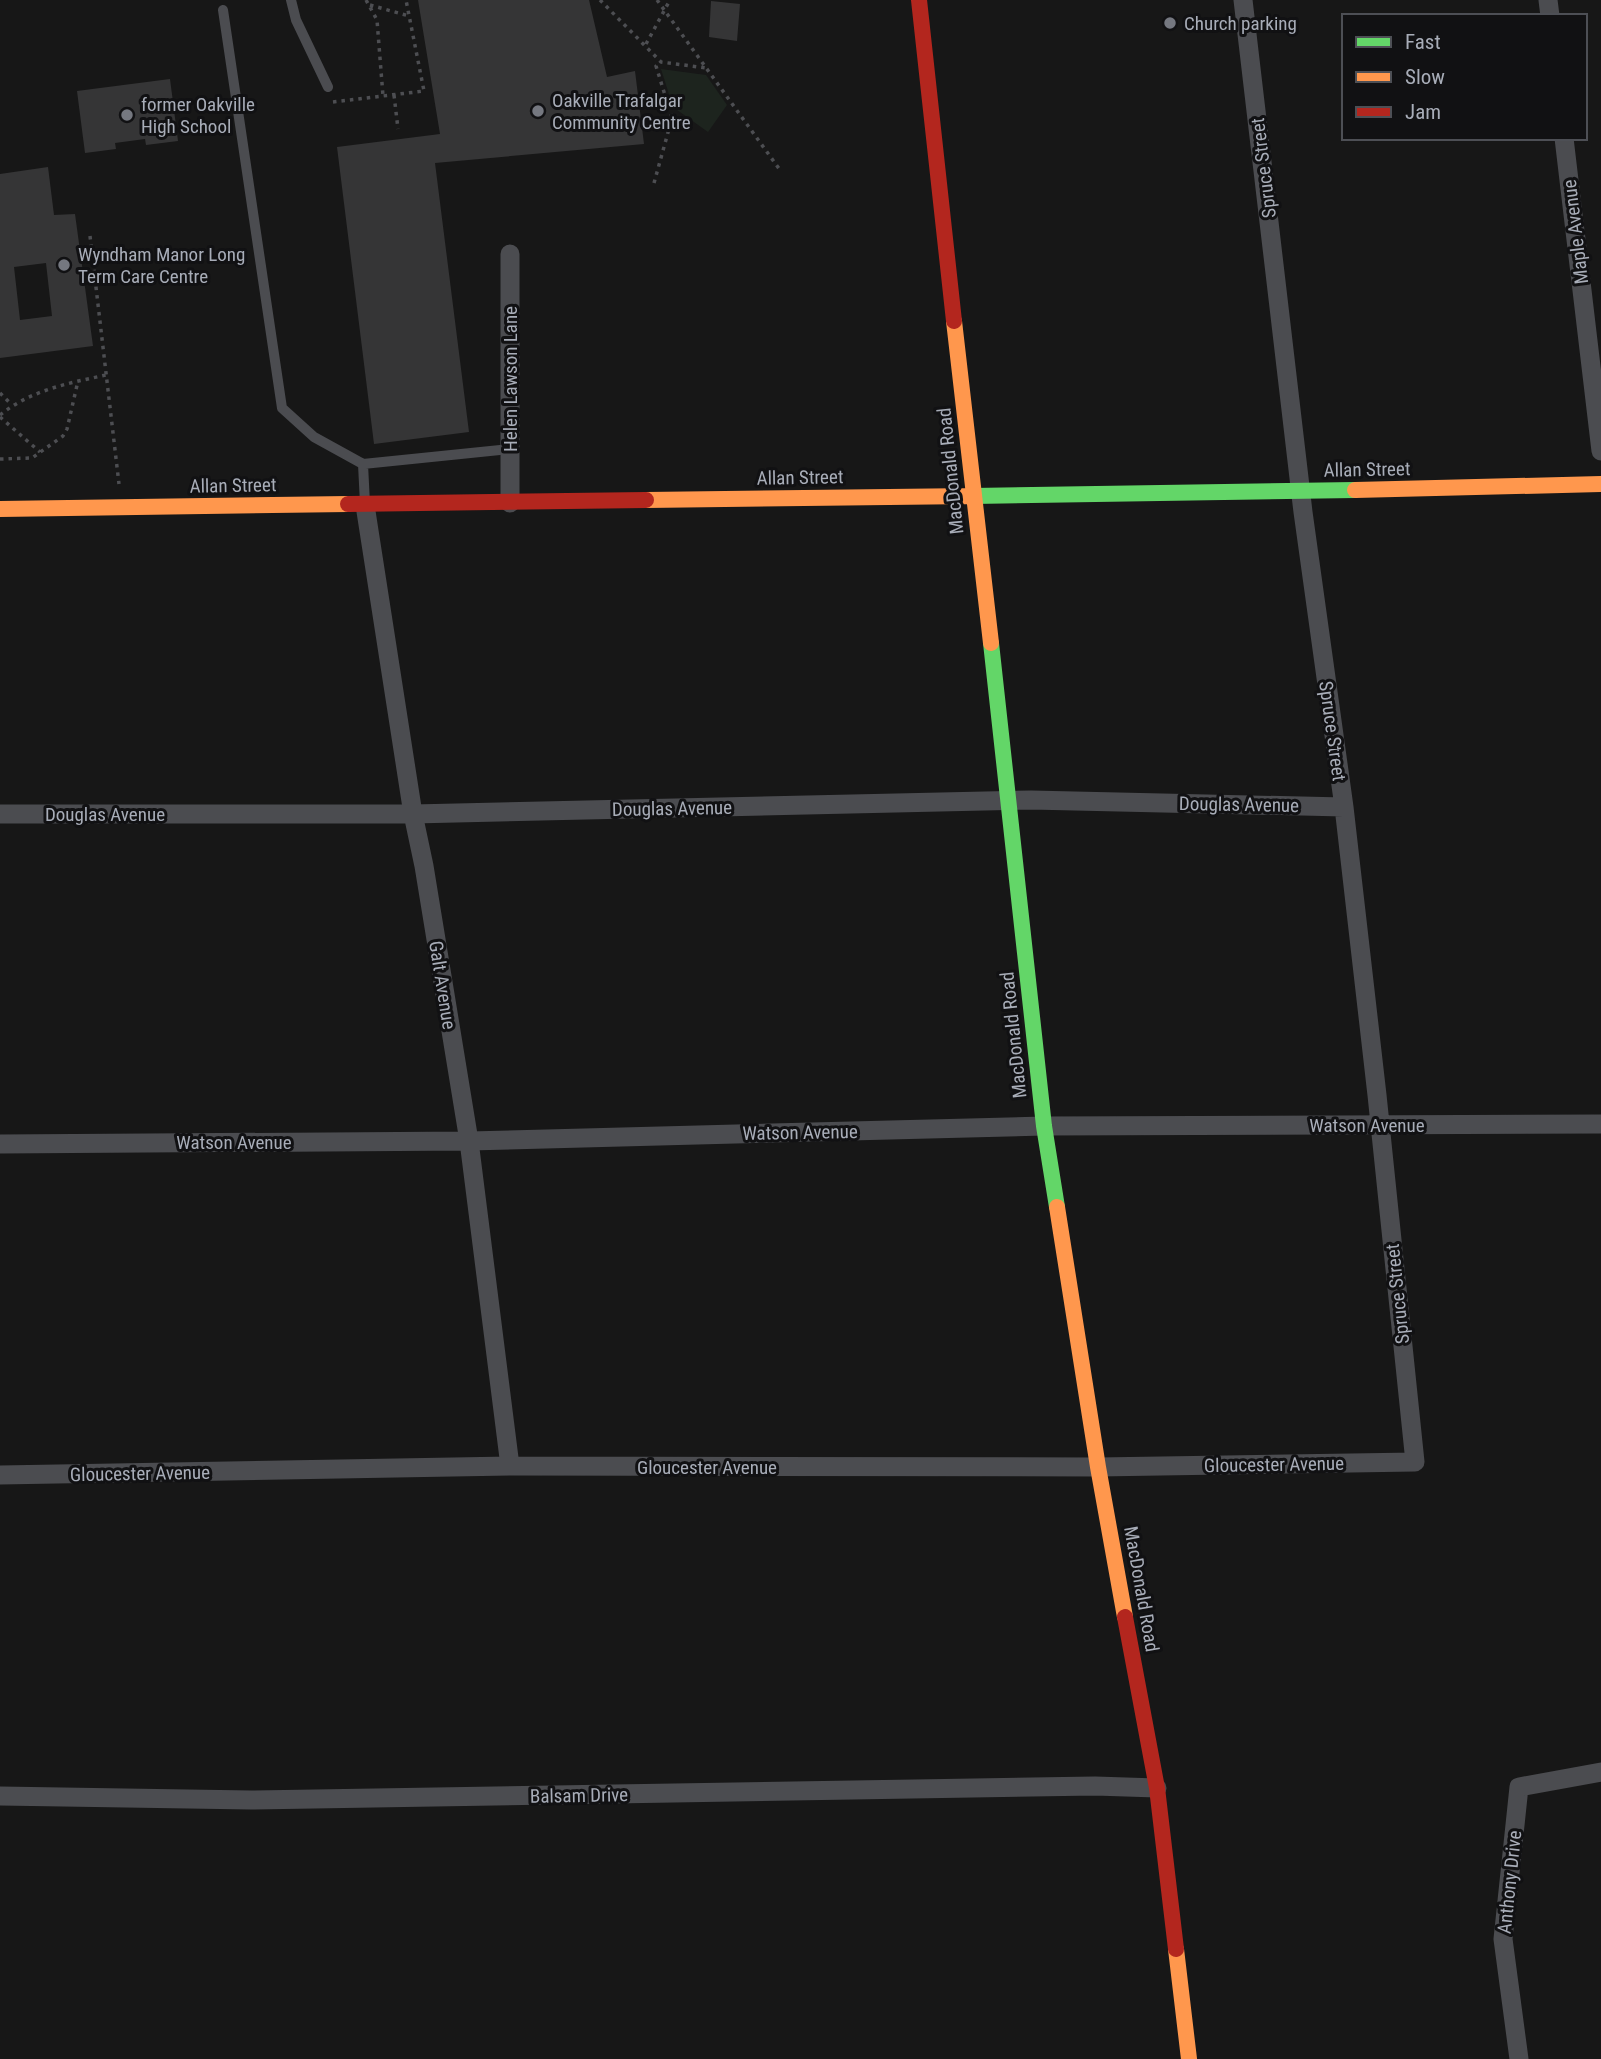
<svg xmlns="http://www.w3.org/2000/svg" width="1601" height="2059" viewBox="0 0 1601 2059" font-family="'Roboto Condensed',sans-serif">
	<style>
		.green { fill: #1d241e }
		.building { fill: #353536; fill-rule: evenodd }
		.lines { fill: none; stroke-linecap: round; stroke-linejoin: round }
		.path { stroke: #4d4e52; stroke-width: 3.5; stroke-dasharray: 3.5 5; stroke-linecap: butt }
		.lane { stroke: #4b4c50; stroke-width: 10 }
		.street { stroke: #4b4c50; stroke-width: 19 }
		.fast { stroke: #63d668; stroke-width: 16 }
		.slow { stroke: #ff974d; stroke-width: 16 }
		.jam { stroke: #b3261e; stroke-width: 16 }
		.poi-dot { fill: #757880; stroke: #111113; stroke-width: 2.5 }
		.labels { text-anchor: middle; stroke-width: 6; stroke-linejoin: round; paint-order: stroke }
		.poi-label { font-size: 19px; fill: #a8adb8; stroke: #111113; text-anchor: start }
		.street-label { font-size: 19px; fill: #a8adb8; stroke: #111113 }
	</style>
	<rect width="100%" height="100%" fill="#171717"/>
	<path class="green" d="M661,69l45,6 21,30 -19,27 -35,-25z"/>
	<path class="building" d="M418,0h171l18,77 28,-6 9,73 -209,19 34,269 -95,12 -37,-297 103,-13z
		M711,1l29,3 -3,37 -28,-4z
		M170,79l8,62 -32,4 -1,-6 -30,4 1,6 -31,4 -8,-62z
		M48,167l6,48 21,-1 18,132 -93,12v-184zM46,263l6,53 -32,4 -6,-53z"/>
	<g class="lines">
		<path class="path" d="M366,0l11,20 6,76
			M600,0l61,62 45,6
			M657,0l123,170
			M370,5l39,11
			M646,44l24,-44
			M394,95l4,34
			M333,102l91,-11 -18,-91
			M654,183l18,-65 -16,-52 5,-4
			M90,236l29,248
			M0,393l12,12
			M0,415c31,-25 69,-32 106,-40
			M0,417l40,35
			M0,459l32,-1 31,-22 4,-7 11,-48"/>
		<path class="lane" d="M291,0l5,20 32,67
			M223,10l59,398 32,29 49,27 2,40
			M363,464l147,-15"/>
		<path class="street" d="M1548,0l2,16
			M1564,138l37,313
			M510,254v249
			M365,505l48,309 11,52 45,275 41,325
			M0,814h413l618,-14 313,7
			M0,1144l469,-3 575,-15 557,-2
			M0,1475l510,-9 588,1 317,-5 -38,-367 -33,-288 -41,-295 -60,-512
			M0,1796l251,4 844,-14 62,2
			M1519,2059l-16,-120 16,-152 82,-15"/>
		<path class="fast" d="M973,496l382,-6
			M991,643l53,483 13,81"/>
		<path class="slow" d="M954,321l37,322
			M1355,490l246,-6
			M646,500l327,-4
			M0,509l348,-5
			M1057,1207l41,260 27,150
			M1176,1949l13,110"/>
		<path class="jam" d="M919,0l35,321
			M348,504l298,-4
			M1125,1617l32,171 19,161"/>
	</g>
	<g class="poi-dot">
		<circle cx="1170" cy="23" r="7"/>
		<circle cx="538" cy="111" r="7"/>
		<circle cx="127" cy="115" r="7"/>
		<circle cx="64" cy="265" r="7"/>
	</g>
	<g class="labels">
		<g class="poi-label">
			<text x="1184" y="30">Church parking</text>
			<text x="552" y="107">Oakville Trafalgar<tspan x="552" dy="22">Community Centre</tspan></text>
			<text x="141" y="111">former Oakville<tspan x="141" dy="22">High School</tspan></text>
			<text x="78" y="261">Wyndham Manor Long<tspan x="78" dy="22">Term Care Centre</tspan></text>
		</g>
		<g class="street-label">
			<text transform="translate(1263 168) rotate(-97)" y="7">Spruce Street</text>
			<text transform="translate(1575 232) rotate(-97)" y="7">Maple Avenue</text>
			<text transform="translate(510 379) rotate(-90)" y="7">Helen Lawson Lane</text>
			<text transform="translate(1367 469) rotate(-1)" y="7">Allan Street</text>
			<text transform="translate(950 471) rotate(-96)" y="7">MacDonald Road</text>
			<text transform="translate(800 477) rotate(-1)" y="7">Allan Street</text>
			<text transform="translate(233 485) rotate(-1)" y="7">Allan Street</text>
			<text transform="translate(1333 731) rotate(82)" y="7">Spruce Street</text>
			<text transform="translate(1239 804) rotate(1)" y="7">Douglas Avenue</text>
			<text transform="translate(672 808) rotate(-1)" y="7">Douglas Avenue</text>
			<text x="105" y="821">Douglas Avenue</text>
			<text transform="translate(443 985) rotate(81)" y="7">Galt Avenue</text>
			<text transform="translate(1013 1035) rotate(-96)" y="7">MacDonald Road</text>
			<text x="1367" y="1132">Watson Avenue</text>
			<text transform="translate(800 1132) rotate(-1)" y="7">Watson Avenue</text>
			<text x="234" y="1149">Watson Avenue</text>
			<text transform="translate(1397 1294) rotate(-96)" y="7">Spruce Street</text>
			<text transform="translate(1274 1464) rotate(-1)" y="7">Gloucester Avenue</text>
			<text x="707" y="1474">Gloucester Avenue</text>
			<text transform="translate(140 1473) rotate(-1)" y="7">Gloucester Avenue</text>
			<text transform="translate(1142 1589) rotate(80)" y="7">MacDonald Road</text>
			<text transform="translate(579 1795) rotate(-1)" y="7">Balsam Drive</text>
			<text transform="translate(1509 1882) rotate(-84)" y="7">Anthony Drive</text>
		</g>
	</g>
	<rect x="1342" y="14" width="245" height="126" fill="#111113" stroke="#4d4f55" stroke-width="2"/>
	<rect x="1356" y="37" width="35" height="10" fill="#63d668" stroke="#4d4f55" stroke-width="2"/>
	<text x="1405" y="49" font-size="21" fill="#a8adb8">Fast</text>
	<rect x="1356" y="72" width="35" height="10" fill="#ff974d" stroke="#4d4f55" stroke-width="2"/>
	<text x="1405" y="84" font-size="21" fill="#a8adb8">Slow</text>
	<rect x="1356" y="107" width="35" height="10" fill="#b3261e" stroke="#4d4f55" stroke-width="2"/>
	<text x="1405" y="119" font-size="21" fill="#a8adb8">Jam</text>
</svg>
